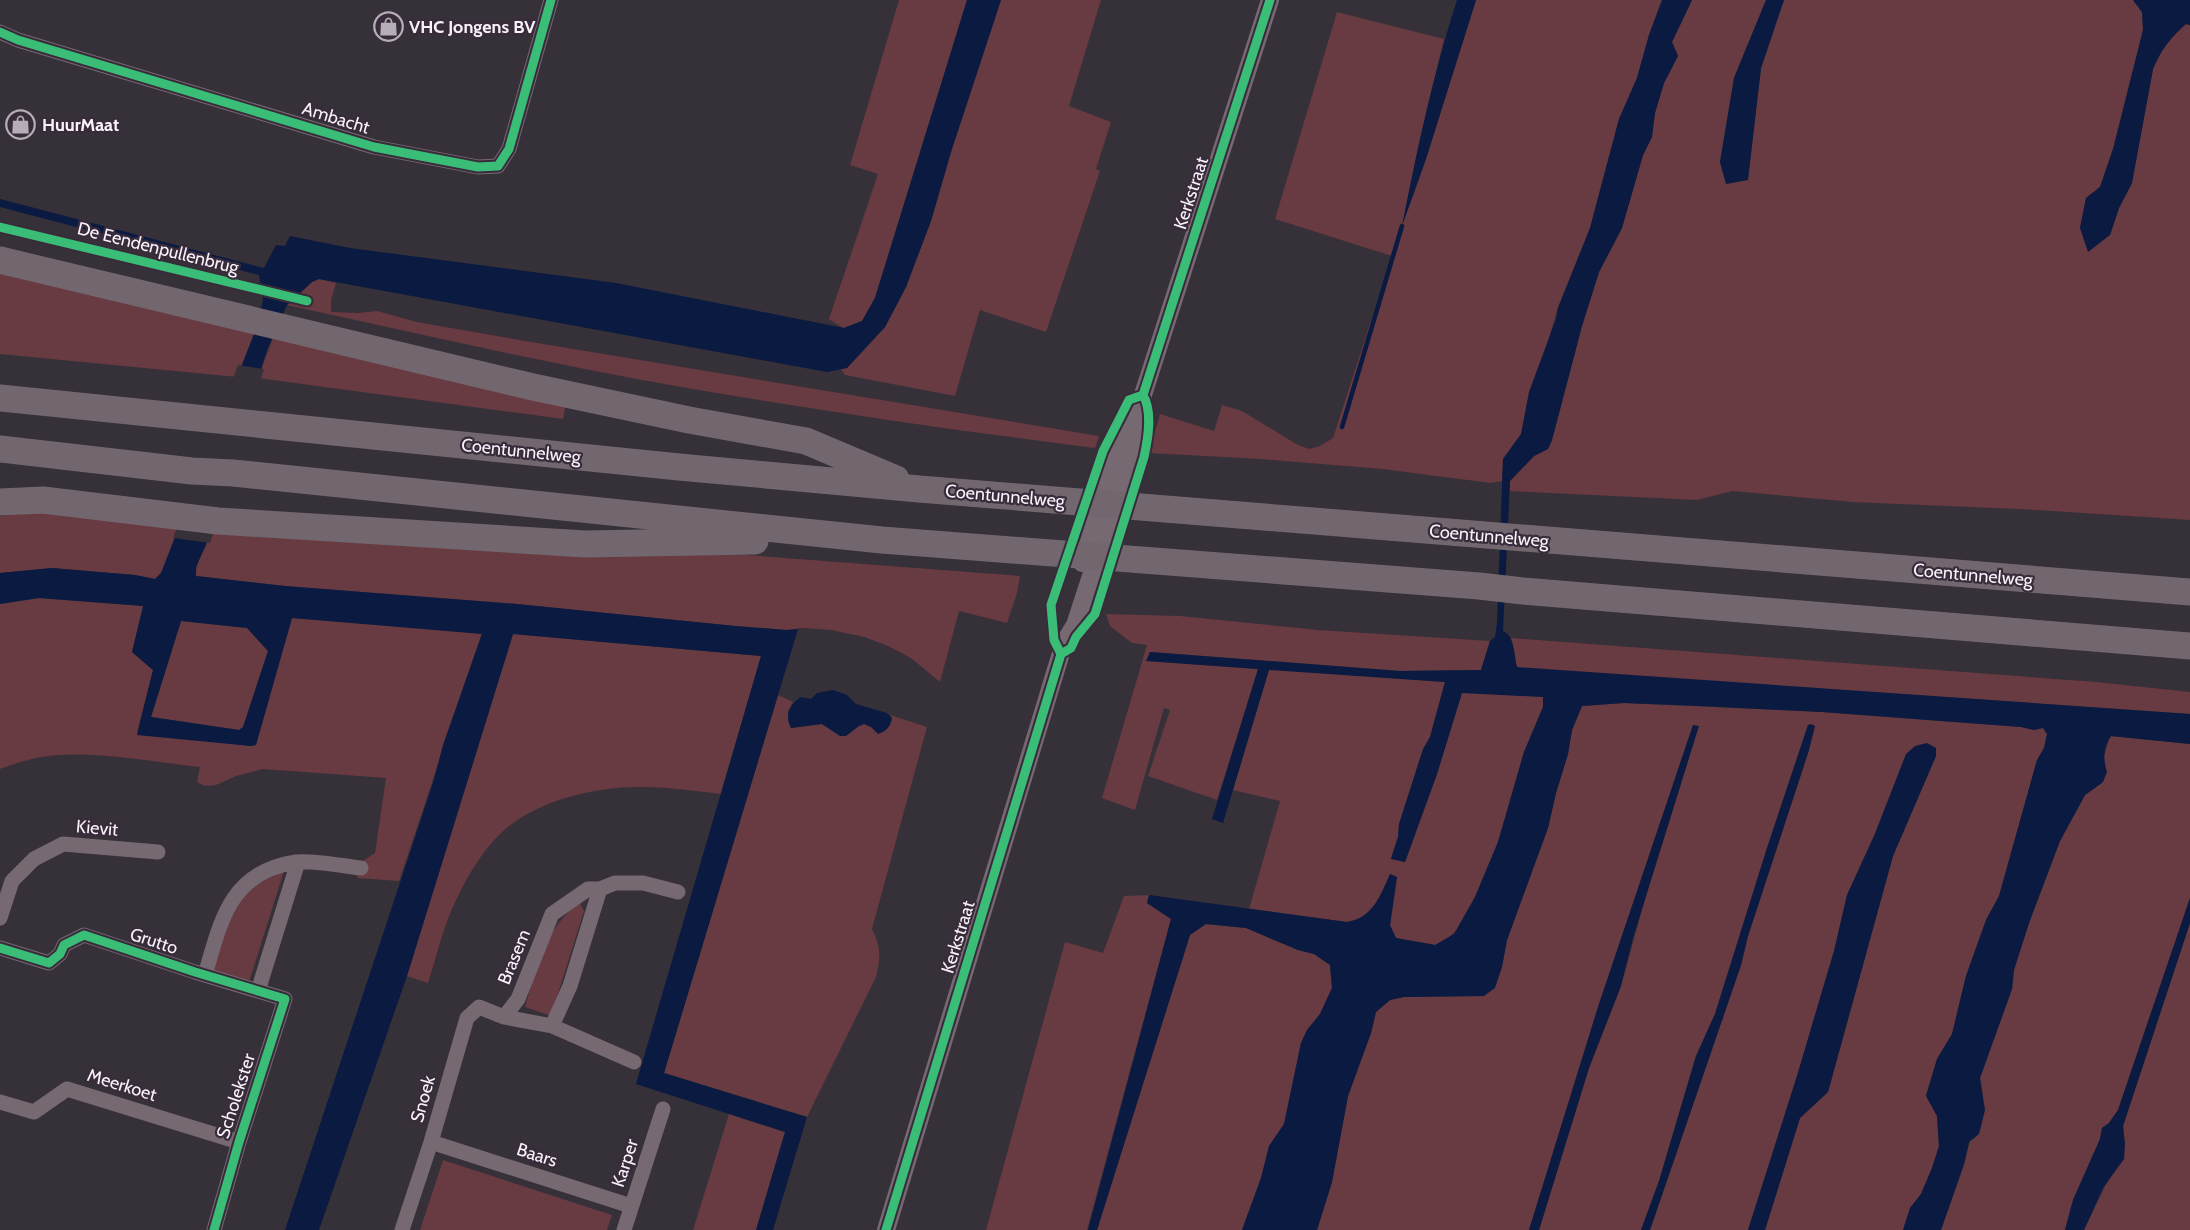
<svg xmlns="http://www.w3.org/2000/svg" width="2190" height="1230" viewBox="0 0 2190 1230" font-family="Cabin,sans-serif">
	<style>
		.green { fill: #683a41 }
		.water { fill: #0a1a41; fill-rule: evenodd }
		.pier { fill: #363038 }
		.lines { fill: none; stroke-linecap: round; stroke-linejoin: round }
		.stream { stroke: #0a1a41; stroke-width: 4.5 }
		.minor { stroke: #776972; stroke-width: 15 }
		.tertiary { stroke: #776972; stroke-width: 18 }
		.motorway { stroke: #72676f; stroke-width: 27 }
		.cycleway-casing { stroke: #382c3b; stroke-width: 13 }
		.cycleway { stroke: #3abd76; stroke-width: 9 }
		.labels { text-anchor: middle; stroke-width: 4.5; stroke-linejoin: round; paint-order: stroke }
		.poi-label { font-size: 18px; font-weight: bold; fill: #f9f1fb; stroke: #382c3b; text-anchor: start }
		.street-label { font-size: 18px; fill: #f9f1fb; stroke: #382c3b }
	</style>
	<rect width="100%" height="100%" fill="#363038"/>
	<path class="green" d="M899,0h68l-92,298 -13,23 -19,7 -14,-9 49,-145 -28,-9z
		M1001,0h100l-32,106 42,16 -15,47 4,2 -54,161 -66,-22 -25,86 -110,-21 -4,-6 6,-1 38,-41 21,-40 25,-66 20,-69z
		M1476,0h186l-13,35 -12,43 -18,41 -29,109 -32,79 -37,127 -18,25 -1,22 -11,2 -109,-14 -122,-10 -111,-6 11,-39 54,17 8,-26 20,6 54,33 13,5 11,-3 13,-8 59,-182 -117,-37 62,-207 107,27 -25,106 -15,75 22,-61z
		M1692,0h74l-32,78 -14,84 7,22 21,-5 13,-111 23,-68h349l9,12 1,18 -30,119 -13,38 -14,11 -6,30 30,7 9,-27 13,-25 21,-114c8,-19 17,-32 33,-45l4,1v495l-153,-10 -184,-8 -121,-11 -35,9 -187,-9v-10l24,-25 14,-7 4,-9 30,-114 17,-54 23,-44 21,-73 9,-18 3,-24 9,-30 14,-27 -6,-14z
		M0,268l256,61 -19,48 -237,-23z
		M319,279l17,4 -5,17v12l27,1 19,-2 40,11 114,20 568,94 -4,12c-136,-17 -273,-37 -408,-60 -134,-23 -267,-54 -400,-83l25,-23z
		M276,330l290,73 -3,16 -305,-41z
		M45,512l139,5c-8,20 -13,48 -29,62l-20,-4 -83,-7 -52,5v-57z
		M215,518l519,36 286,22 -3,17 -10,30 -48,-12 -19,71 -29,-24 -25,-13 -22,-8 -33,-7 -29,-2 -15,2 -52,-4 -218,-22 -232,-18 -89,-10c-1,-14 14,-43 19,-58z
		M39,598l105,8 -12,46 21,18 -16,62 113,14 6,-2 36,-126 190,15c-29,83 -55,166 -83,248l-42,-3 3,-15 15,-10 11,-75 -123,-9 -27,7 -20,9 -11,1 -8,-4 3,-15c-45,-5 -96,-15 -141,-12 -20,1 -40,7 -59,14v-165z
		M1106,614l74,2 138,14 172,11 -9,29 -81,1 -250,-19 -3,9 111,8 -41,131 -69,-24 22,-66 -6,-2 -29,102 -33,-12 45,-153 -15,-2 -22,-17z
		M181,621l66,7 21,23 -25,77 -4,2 -88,-13z
		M513,634l248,22 -40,138c-26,-3 -52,-7 -78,-7 -46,-1 -106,13 -141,45 -22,21 -38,50 -50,77 -10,23 -16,49 -24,74l-21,-7z
		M1511,638l585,44 94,10v22l-673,-46z
		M1269,669l176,13 -15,55 -7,13 -24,74 -1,13 -7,21 14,4 32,-88 25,-82 81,5v10l-19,45 -26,90 -23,55 -17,32 -13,12 -9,4 -40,-7 -6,-12 7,-49 -7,-3c-10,20 -16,44 -43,48l-98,-13 31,-108 -47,-11z
		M778,695l15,7 -5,9 3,17 31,-4 18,12c9,-3 16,-9 24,-12l7,3 21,-9 -2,-3 37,12 -55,202c9,19 9,27 4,48l-69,140 -143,-44z
		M1624,703l198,9 199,15 13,3 9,-2 4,6 -3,14 -7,12 -38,136 -13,24 -20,56 -14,58 -15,25 -11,36 11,21 2,30 -7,22 -11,26 -11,14 -7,22h-138l35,-112 28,-26 65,-236 43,-100 -62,80 -27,59 -13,56 -37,125 -49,154h-98l91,-265 7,-29 61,-186 -1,-25 -41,123 -52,166 -19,42 -37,125 -18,49h-102l50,-162 32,-82 72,-261 -95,282 -69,223h-212l15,-48 16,-86 23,-63 5,-21 14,-12 14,-3 80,-1 18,-29 5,-27 41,-112 8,-35 12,-39 4,-24 10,-24z
		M2110,736l80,8v154l-72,212 -9,13 -7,5 -2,11 -27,61 -8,30h-124l23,-65 18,-74 -2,-13 32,-89 2,-19 7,-25 39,-104 25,-46 18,-13v-23z
		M284,871l-35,111 -36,-12 17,-57 19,-25z
		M1149,895l-2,8 24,16 -84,311h-101l79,-288 38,11 21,-57z
		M580,903l4,8 -33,105 -26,-9c11,-37 21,-82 55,-104z
		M2190,923v307h-106l41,-85 -2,-19z
		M1205,924l41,4 52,22 16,4 16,11 2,23 -12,26 -13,16 -6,13 -17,81 -15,23 -8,31 -19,52h-145l93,-295z
		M729,1114l56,18 -29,98h-63z
		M443,1160l169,55 -5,15h-187z"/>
	<path class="water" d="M967,0h34l-50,152 -20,69 -25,66 -21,40 -38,41 -20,4 -508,-93 -7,3 -25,23 -20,45 -61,195 -10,22v9l89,10 232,18 218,22 52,4 11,-1 -134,444 143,44 -34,113h-17l29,-98 -149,-48 125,-428 -248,-22 -106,342 -88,254h-34l148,-447 10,-38 39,-111 -190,-16 -36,127 -5,1 -114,-11 16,-65 -21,-18 11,-46 -104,-8 -39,6v-31l52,-5 83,7 20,4 6,-6 95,-244 7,-29 -4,-25 -259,-68v-8l264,69 12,-23 9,1 5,-10 60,12 266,35 228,45 18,-7 13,-23zM181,621l66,7 21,23 -25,76 -4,3 -88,-13z
		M1457,0h19l-50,159 -24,67c15,-76 31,-152 55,-226z
		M1662,0h30l-20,42 6,14 -14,27 -9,30 -3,24 -9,18 -21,73 -23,44 -17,54 -30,114 -4,9 -14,7 -24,25 -7,150c12,5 11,24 14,36l673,47v30l-79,-8c-8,12 -8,23 -4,36l-4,10 -18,13 -25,46 -29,76 -17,53 -2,19 -32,89 5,32 -6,24 -10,8 -5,22 -23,66h-38l7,-22 11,-14 11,-26 7,-22 -2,-30 -11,-20 11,-37 15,-25 14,-58 20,-56 13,-24 38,-136 7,-12 3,-14 -4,-6 -9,2 -13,-3 -199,-15 -122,-6 -76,-3 -42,3 -10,24 -4,24 -12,39 -8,35 -41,112 -5,27 -7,21 -11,8 -80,1 -14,3 -14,12 -5,21 -23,63 -16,86 -15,48h-75l19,-52 8,-32 15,-22 17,-81 6,-13 13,-16 12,-26 -2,-23 -16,-11 -16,-4 -52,-22 -40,-4 -16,11 -93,295h-9l83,-311 -24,-16 2,-8 198,27c26,-4 34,-27 43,-48l7,3 -7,48 6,13 39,7 19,-11 21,-37 23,-55 26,-90 19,-45v-10l-81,-4 -25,81 -32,88 -14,-3 7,-22 1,-13 24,-75 7,-12 15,-55 -176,-12 -46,153 -11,-4 46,-150 -112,-8 4,-9 250,19 81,-1 9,-29 5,-4 2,-14 6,-164 18,-25 8,-42 27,-73 2,-11 32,-80 29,-109 18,-41 12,-43z
		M1766,0h18l-23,68 -13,112 -22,4 -6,-22 14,-84z
		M2133,0h57v25l-4,-1c-16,14 -25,26 -33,45l-21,114 -13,25 -9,27 -22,17 -8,-24 6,-30 14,-11 13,-38 30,-119 -1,-18z
		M833,690l14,5 9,9 31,9 5,5c-2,9 -5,13 -14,16l-7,-7 -7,-3 -5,2 -13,10h-6l-18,-12 -31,4c-7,-13 -1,-24 10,-31l10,2 6,-6z
		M1811,724l4,2 -6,24 -61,186 -7,29 -91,265h-9l18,-49 37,-125 19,-42 52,-166 41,-123z
		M1693,725l6,1 -66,212 -12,48 -32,82 -50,162h-10l69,-223z
		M1927,743l9,5v8l-43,100 -65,236 -28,26 -35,112h-17l49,-154 37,-125 13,-56 27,-59 32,-82 9,-8z
		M2190,898v25l-67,203 2,19 -1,14 -21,29 -19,42h-19l8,-30 27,-61 2,-11 7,-5 9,-13z"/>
	<path class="pier" d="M238,365l26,4 -54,174 -37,-5z"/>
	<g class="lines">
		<path class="stream" d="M1342,427l60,-201"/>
		<path class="minor" d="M0,32l18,8 356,107 104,20 20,-1 11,-17 42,-149
			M0,918l12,-37 22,-22 29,-15 95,8
			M0,948l49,15 11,-9 4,-9 20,-10 111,37 90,27 -46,143 -25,88
			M205,975c16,-55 25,-103 91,-113 17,-2 47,4 65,6
			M258,991l40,-129
			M504,1017l14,-18 34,-85 36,-25h12l15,-6h28l35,9
			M552,1026l18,-40 30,-97
			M0,1102l34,10 33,-23 172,53
			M431,1142l200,64
			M402,1230l29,-88 36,-124 12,-11 25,10 48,9 82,36
			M624,1230l39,-121"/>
		<path class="tertiary" d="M1082,563l40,-125 6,-18 7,-9
			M886,1230l178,-587 11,-18 60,-184 5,-18v-19l130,-404"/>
		<path class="motorway" d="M0,260l533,127 156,33 117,21 90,38
			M0,398l679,69 240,22 1271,103
			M0,449l192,22 41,2 649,67 597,46 44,5 667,55
			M0,502l43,-2 175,21 367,23 170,-3"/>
		<defs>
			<path id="cycleway" d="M0,32l18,8 356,107 104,20 20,-1 11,-17 42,-149
				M0,227l307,74
				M1061,654l-7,-14 -3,-35 52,-154 26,-51 14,-5
				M0,948l49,15 11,-9 4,-9 20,-10 111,37 90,27 -46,143 -25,88
				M886,1230l175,-576 10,-6 5,-11 19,-23 49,-157c4,-18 9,-45 -1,-62l127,-395"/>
		</defs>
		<use href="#cycleway" class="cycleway-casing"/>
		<use href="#cycleway" class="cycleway"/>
	</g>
	<defs>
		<symbol id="shop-ring" viewBox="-11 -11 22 22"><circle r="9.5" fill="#382c3b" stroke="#b5adb7" stroke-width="1.5"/><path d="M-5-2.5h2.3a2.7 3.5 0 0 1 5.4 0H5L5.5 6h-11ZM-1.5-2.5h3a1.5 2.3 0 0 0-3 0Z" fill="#b5adb7"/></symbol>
	</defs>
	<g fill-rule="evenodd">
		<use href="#shop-ring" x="372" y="10" width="33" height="33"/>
		<use href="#shop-ring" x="4" y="108" width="33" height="33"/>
	</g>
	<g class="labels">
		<g class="poi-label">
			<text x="409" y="33">VHC Jongens BV</text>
			<text x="42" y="131">HuurMaat</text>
		</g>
		<g class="street-label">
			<text transform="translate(336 118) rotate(17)" y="6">Ambacht</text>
			<text transform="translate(1191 193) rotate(-72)" y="6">Kerkstraat</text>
			<text transform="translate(158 248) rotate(14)" y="6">De Eendenpullenbrug</text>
			<text transform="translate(521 451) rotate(6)" y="6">Coentunnelweg</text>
			<text transform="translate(1005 496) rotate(5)" y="6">Coentunnelweg</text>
			<text transform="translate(1489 536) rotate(5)" y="6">Coentunnelweg</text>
			<text transform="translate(1973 575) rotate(5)" y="6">Coentunnelweg</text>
			<text transform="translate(97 828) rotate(5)" y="6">Kievit</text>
			<text transform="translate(958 937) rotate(-73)" y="6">Kerkstraat</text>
			<text transform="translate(154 941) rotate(18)" y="6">Grutto</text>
			<text transform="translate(514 957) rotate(-68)" y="6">Brasem</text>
			<text transform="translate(122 1085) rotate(17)" y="6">Meerkoet</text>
			<text transform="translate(236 1096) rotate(-72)" y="6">Scholekster</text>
			<text transform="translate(423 1099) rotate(-74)" y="6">Snoek</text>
			<text transform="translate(537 1155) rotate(18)" y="6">Baars</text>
			<text transform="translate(625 1163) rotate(-72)" y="6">Karper</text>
		</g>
	</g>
</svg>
